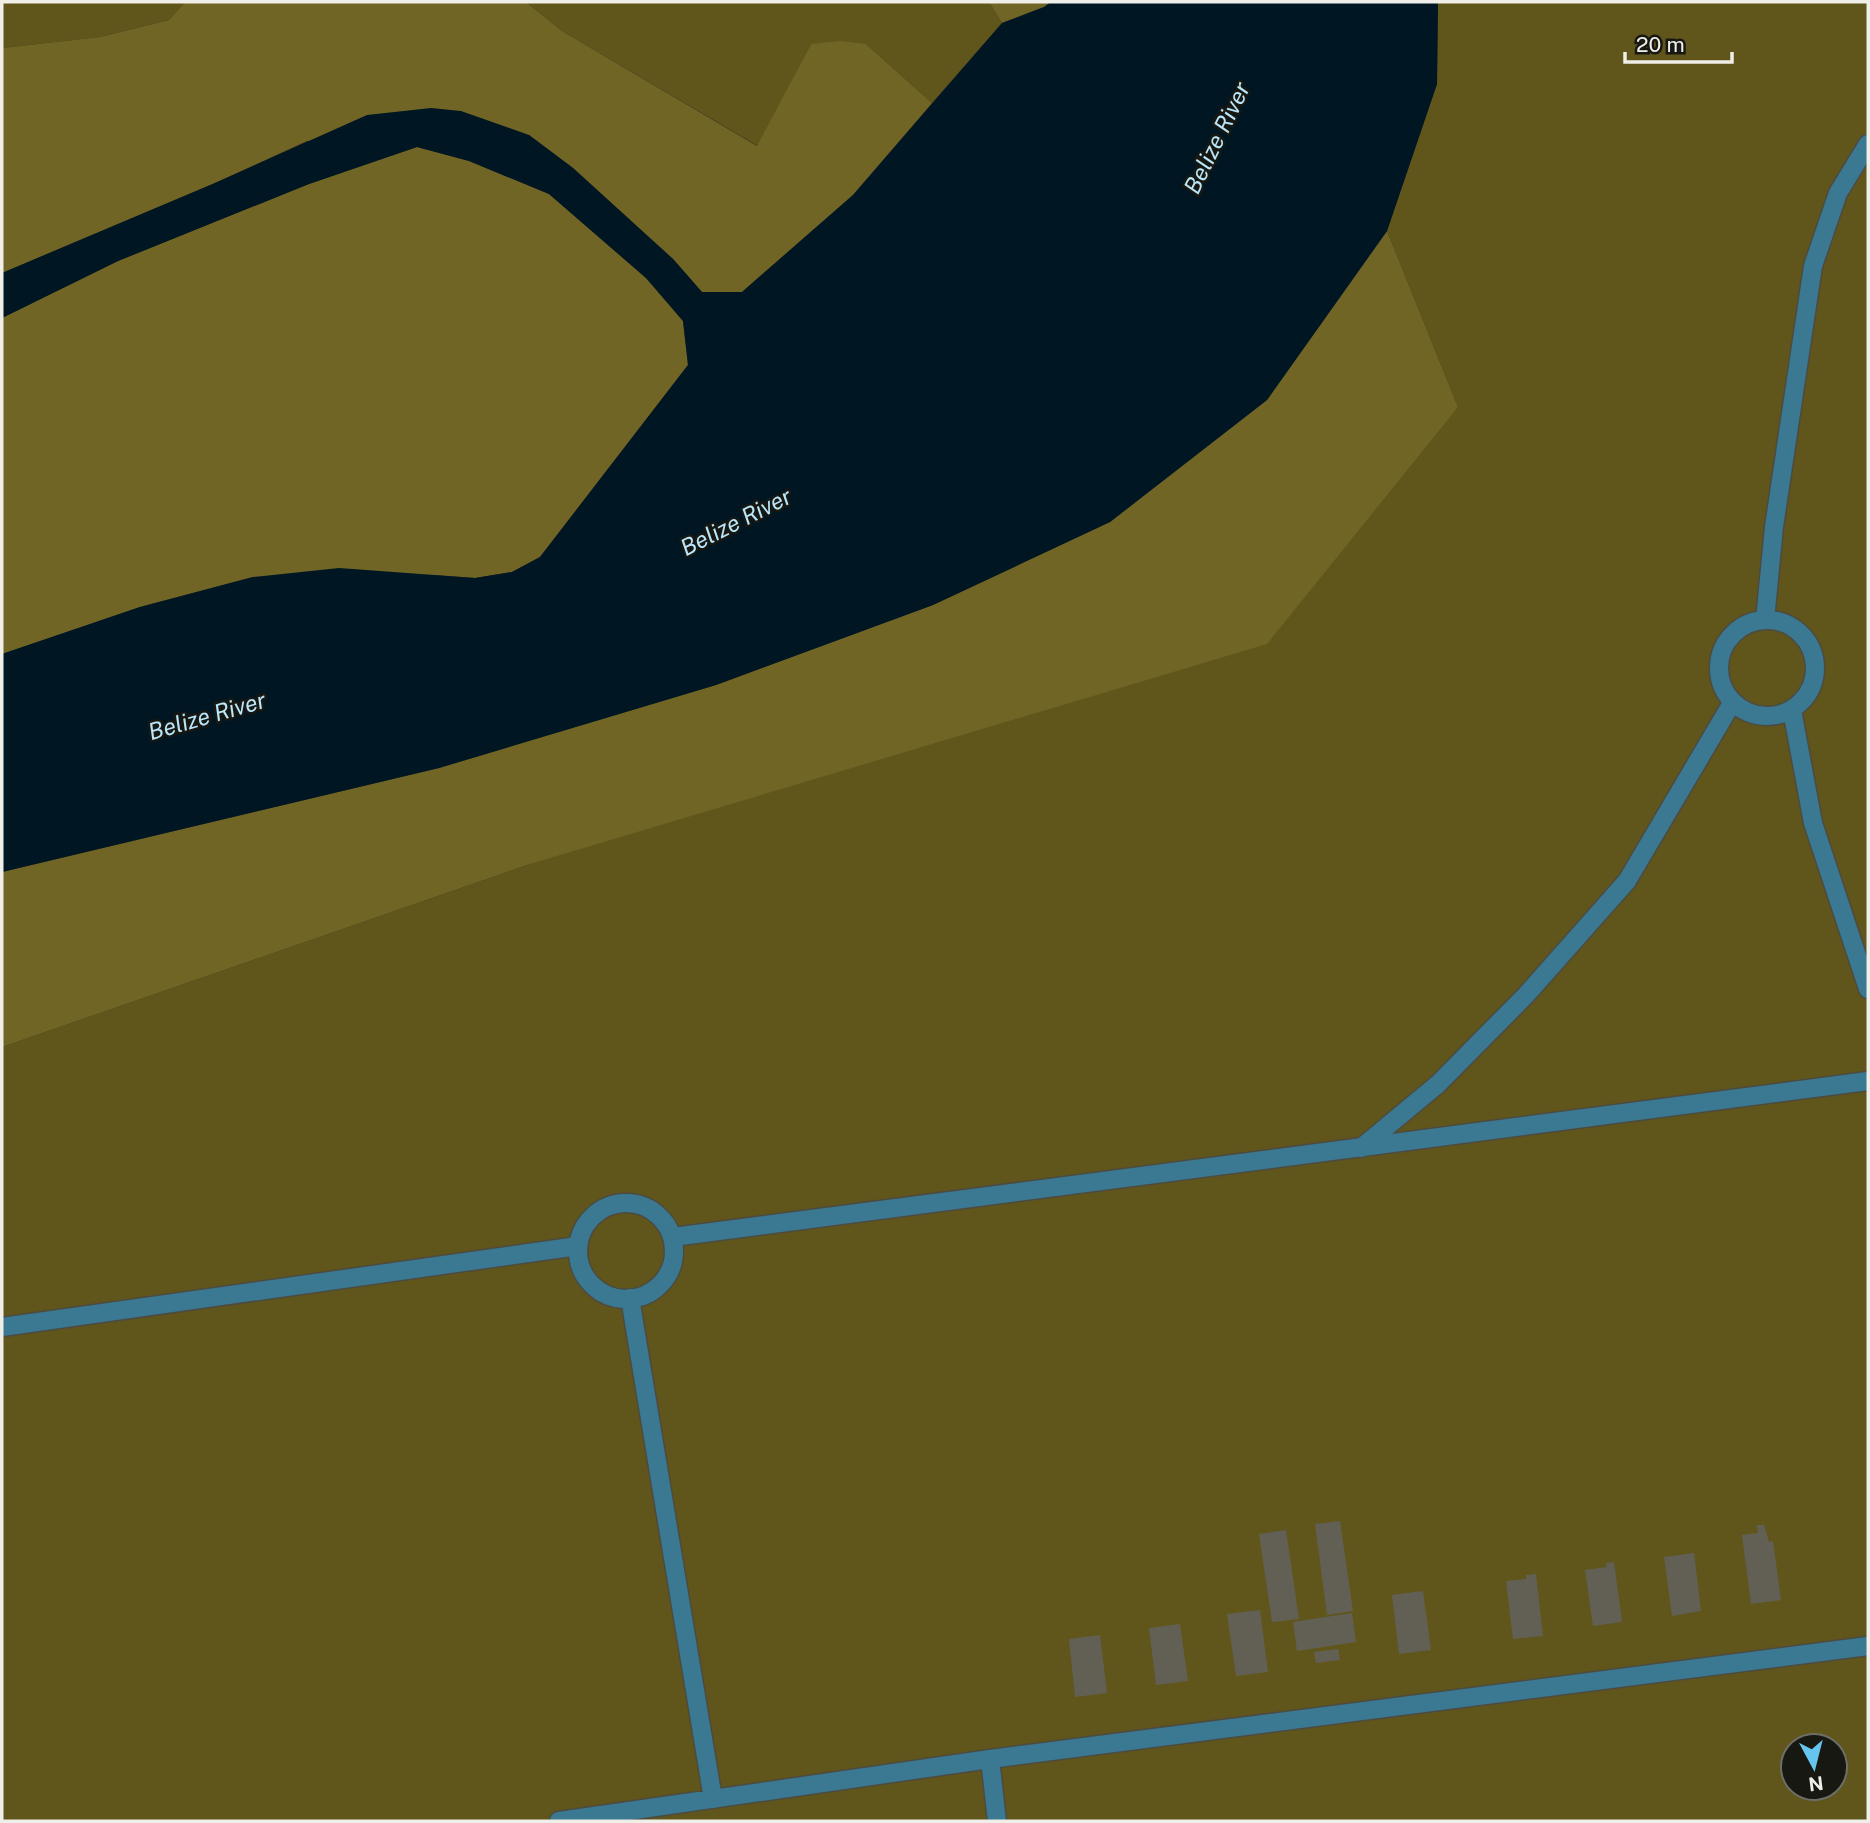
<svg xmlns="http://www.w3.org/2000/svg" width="1870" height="1823" viewBox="0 0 1870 1823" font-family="'Public Sans',sans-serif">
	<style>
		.green { fill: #60561b; fill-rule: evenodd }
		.forest { fill: #706525 }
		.water { fill: #001723 }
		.building { fill: #626055 }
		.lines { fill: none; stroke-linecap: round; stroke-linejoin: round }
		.minor-casing { stroke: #4c4b41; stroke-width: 21 }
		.minor { stroke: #3b7892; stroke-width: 18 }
		.labels { text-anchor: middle; stroke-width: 5; stroke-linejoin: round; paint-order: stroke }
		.water-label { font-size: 23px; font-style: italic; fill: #bae7fc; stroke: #181813 }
	</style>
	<rect width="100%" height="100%" fill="#313026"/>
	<path class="green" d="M2,2h183l-16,18 -69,17 -98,11z
		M526,2h463l13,21 -70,80 -66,-59h-55l-53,102 -196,-115z
		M1438,2h430v1819h-1866v-774l528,-183 928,-457 -71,-176 50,-147zM1793,1746h42v42h-42z"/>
	<path class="forest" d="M185,2h341l36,29 195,115 54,-102 29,-3 26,3 66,59 -79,92 -111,97h-40l-29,-33 -100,-91 -44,-33 -222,6 -92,42 -213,90v-225l98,-11 69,-17z
		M989,2h62l-7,5 -42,16z
		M417,147l52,14 80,33 97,84 37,43 5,44 -148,192 -28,15 -37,6 -41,-3 -181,2 -113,30 -138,47v-336l116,-57 191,-77z
		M1387,231l71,176 -191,237 -737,220 -528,183v-175l437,-104 277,-83 217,-80 177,-83 157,-122z"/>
	<path class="water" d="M1051,2h387l-1,82 -50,147 -120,169 -157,122 -177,83 -217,80 -277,83 -437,104v-218l138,-47 113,-30 86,-9 136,10 37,-6 28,-15 148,-192 -5,-44 -37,-43 -97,-84 -80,-33 -52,-14 -108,37 -191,77 -116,57v-45l213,-90 152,-68 64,-7 30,3 68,24 44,33 100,91 29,33h40l111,-97 149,-172 42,-16z"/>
	<path class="building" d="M1340,1521l13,90 -26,4 -12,-91z
		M1757,1525h7l5,17 4,-1 8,59 -30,4 -9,-69 16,-2z
		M1286,1530l13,89 -27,3 -13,-88z
		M1694,1553l7,58 -29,5 -8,-59z
		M1614,1562l8,60 -29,4 -8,-56 22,-3 -1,-4z
		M1536,1574l7,62 -30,3 -7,-58 20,-2v-4z
		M1423,1591l8,59 -32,4 -7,-59z
		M1260,1610l8,62 -32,4 -9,-62z
		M1352,1613l4,29 -59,9 -4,-29z
		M1180,1624l8,57 -32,4 -7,-57z
		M1100,1635l7,58 -32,4 -6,-58z
		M1338,1649l2,11 -24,3 -2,-11z"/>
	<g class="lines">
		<defs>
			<path id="minor" d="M1719 668a48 48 0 1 1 96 0a48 48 0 1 1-96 0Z
				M1765,620l9,-93 39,-261 25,-73 30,-49
				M1792,710l21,113 55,166
				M1361,1148l77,-64 88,-89 101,-114 105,-178
				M578 1251a48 48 0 1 1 96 0a48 48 0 1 1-96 0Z
				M673,1237l1195,-156
				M630,1298l83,501
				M2,1327l576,-81
				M990,1759l7,62
				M559,1821l431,-62 878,-113"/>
		</defs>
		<use href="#minor" class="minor-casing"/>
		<use href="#minor" class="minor"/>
	</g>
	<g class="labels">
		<g class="water-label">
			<text transform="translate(1217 138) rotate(-64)" y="8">Belize River</text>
			<text transform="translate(736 522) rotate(-27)" y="8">Belize River</text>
			<text transform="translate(207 716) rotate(-16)" y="8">Belize River</text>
		</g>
	</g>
	<rect width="1870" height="1823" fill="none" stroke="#efeee8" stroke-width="7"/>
	<g transform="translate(1814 1767) rotate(173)"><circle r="33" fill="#181813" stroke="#6e6e68" stroke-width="2"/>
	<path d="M0-5L12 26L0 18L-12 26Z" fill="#65c5ee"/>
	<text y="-10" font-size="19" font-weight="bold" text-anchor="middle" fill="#efeee8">N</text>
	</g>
	<path d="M1625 52v10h107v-10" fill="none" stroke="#efeee8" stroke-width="3.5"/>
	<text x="1636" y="52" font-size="21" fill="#efeee8" stroke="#181813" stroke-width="5" paint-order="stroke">20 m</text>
</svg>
